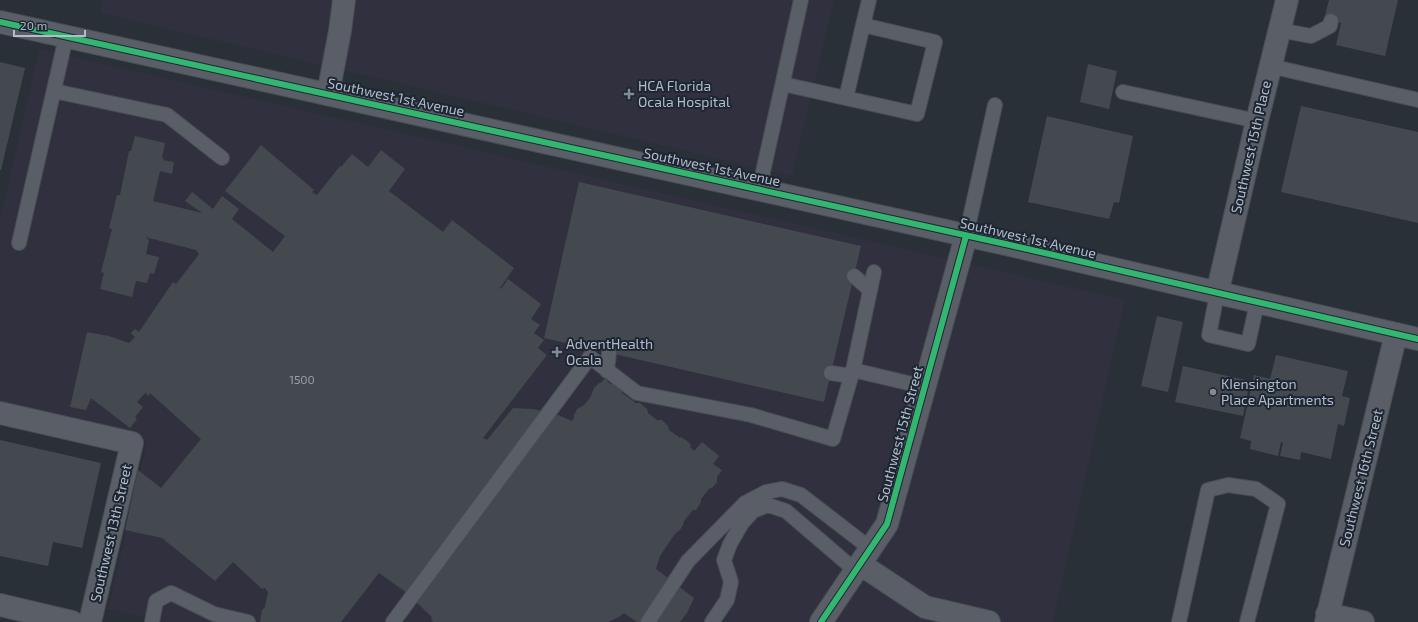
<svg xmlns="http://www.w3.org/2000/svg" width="1418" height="622" viewBox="0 0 1418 622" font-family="'Exo 2',sans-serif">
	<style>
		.medical { fill: #31303e }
		.building { fill: #444950 }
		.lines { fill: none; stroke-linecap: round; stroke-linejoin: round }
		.service-casing { stroke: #484c53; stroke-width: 16 }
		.minor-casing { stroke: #484c53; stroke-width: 24 }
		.tertiary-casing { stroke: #484c53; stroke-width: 24 }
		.service { stroke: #5a5e66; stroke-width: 14 }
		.minor { stroke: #5a5e66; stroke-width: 22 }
		.tertiary { stroke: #5a5e66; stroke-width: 22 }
		.cycleway-casing { stroke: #1d2633; stroke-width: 8 }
		.cycleway { stroke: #33b770; stroke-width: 6 }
		.poi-dot { fill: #848b96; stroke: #1d2633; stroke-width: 1.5 }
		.labels { text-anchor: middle; stroke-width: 4; stroke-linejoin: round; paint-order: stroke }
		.number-label { font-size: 12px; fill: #989fab }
		.poi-label { font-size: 14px; fill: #b4bcc9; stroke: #1d2633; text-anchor: start }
		.street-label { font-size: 14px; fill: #b4bcc9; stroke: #1d2633 }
	</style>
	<rect width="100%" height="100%" fill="#2a3038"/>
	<path class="medical" d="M103,0h731l-42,176 -692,-163z
		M39,49l1086,251 -72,322h-888l-57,-13 39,-167 -147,-37v-185z"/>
	<path class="building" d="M1329,0h69l-13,56 -49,-11 5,-22 -17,-4z
		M0,62l25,6 -24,102h-1z
		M1088,64l29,7 -8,38 -29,-7z
		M1301,106l117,26v91l-137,-31z
		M1047,116l86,20 -14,67 -5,-1 -5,17 -81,-17z
		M135,136l30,7 -3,15h2l-1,2 11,2 -2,12 -12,-3 -7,30 49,12 -17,-12 7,-9 21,17 9,-13 17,13 -7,10 41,33 12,-16 -60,-45 36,-46 53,45 -2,2 5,3 23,-29 1,1 11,-13 16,13 13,-17 24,19 -16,22 54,41 9,-12 62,48 -14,20 1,1 7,-10 33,25 -10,15 9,6 -6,8 10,7 -6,8 9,7 -64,83 4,2 26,-32 18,1 20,3 21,9 2,-3v-3l3,-6 7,-4 6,-7 4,-10 5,-5h2l4,-5 5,6 3,-2 9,8v3l14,10h4l7,6 1,4 9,7h5l6,6 1,4 11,8 1,-1 6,4 4,4 -1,2 4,4 8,-9 17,14 -6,8 9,6 -5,7v5l-4,5 -4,2 -8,10v3l-3,5 -2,3h-3l-9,11 -1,4 -3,5 -4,3 -4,5 -12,18 -4,13 38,29 -7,15 -7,9h-43l-13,-9 -5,4 -11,5h-175l-2,-3 1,-2 -29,-27 -24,-17 -38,49h-81l2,-12 3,-3 3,-15 -3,-4 -3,1 -29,-27 -18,19 -53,-43 -37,-8 13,-60 23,18 40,-49 -51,-46 -1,3 -4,-3 -8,9 6,5 -8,10 2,2 -7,9 -39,-30 -5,12 -16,-3 17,-75 22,4 20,7 6,-6 -4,-4 4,-4 4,3 34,-50 3,2 23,-30 -3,-4 -51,-13 4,3 -3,14 13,3 -5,17 -4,-1 -3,10 -11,-2 -4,16 -32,-8 4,-16 -3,-1 11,-43 -3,-1 8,-33h3l9,-44h2z
		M579,182l282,64 -37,156 -280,-64z
		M1157,316l26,6 -15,70 -27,-6z
		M1276,355l72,16 -6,25 8,2 -6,28 -6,-2 -7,35 -30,-7 -1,8 -20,-4 3,-13 -2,-1 -3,14 -28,-7 1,-8 -11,-3 14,-63 16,4z
		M1183,366l67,15 -7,35 -68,-14z
		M0,440l101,23 -19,85 -29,-6 -5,24 -48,-10z"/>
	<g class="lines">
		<defs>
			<path id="service" d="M863,25l6,-25
				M1279,30l32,6 19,-10 1,-5
				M1270,66l148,34
				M783,84l134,30 18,-72 -72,-17 -17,73
				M54,91l113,24 55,43
				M1123,92l134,29
				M759,190l42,-190
				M966,236l29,-131
				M19,243l47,-206
				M854,276l16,14
				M1217,294l-8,41 39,9 9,-41
				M853,370l21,-98
				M607,371l2,-18
				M831,373l20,3
				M152,622l4,-21 15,-8 43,21 34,8
				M393,622l197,-265 47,36 114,22 82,24 20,-69 72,17
				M648,622l40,-61 57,-58 21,-11 16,-3 19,6 70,54
				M712,622l15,-22 4,-18 -7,-22 6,-16 12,-21 11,-12 15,-6 18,6 70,60
				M1179,622l29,-132 20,-5 28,4 22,15 -31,118"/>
			<path id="minor" d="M328,94l12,-63 4,-31
				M1217,294l40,-173 30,-121
				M0,413l132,30 -42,179
				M860,564l65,43 64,15
				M0,605l72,17
				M1327,614l36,8
				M821,622l66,-98 79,-288
				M1326,622l70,-288"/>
			<path id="tertiary" d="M0,22l1010,223 408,94"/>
		</defs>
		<use href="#service" class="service-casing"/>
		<use href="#minor" class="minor-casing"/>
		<use href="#tertiary" class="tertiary-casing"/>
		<use href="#service" class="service"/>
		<use href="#minor" class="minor"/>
		<use href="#tertiary" class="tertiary"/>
		<defs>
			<path id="cycleway" d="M0,22l1010,223 408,94
				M821,622l66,-98 79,-288"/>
		</defs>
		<use href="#cycleway" class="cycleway-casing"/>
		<use href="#cycleway" class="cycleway"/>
	</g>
	<g class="poi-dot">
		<path d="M627 88h4v4h4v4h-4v4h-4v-4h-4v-4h4z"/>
		<path d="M555 346h4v4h4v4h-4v4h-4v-4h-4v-4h4z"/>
		<circle cx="1213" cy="392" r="4"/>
	</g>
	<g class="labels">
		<g class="number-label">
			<text x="302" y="384">1500</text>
		</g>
		<g class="poi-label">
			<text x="638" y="91">HCA Florida<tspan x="638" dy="16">Ocala Hospital</tspan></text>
			<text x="566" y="349">AdventHealth<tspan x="566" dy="16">Ocala</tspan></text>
			<text x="1221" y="389">KIensington<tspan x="1221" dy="16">Place Apartments</tspan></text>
		</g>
		<g class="street-label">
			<text transform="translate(396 97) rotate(12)" y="5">Southwest 1st Avenue</text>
			<text transform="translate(1251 147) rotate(-77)" y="5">Southwest 15th Place</text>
			<text transform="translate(712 167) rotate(12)" y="5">Southwest 1st Avenue</text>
			<text transform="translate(1028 238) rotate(13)" y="5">Southwest 1st Avenue</text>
			<text transform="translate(900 434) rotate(-75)" y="5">Southwest 15th Street</text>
			<text transform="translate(1361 478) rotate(-76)" y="5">Southwest 16th Street</text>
			<text transform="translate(111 533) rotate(-77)" y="5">Southwest 13th Street</text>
		</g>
	</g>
	<path d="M14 30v6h71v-6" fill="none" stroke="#b4bcc9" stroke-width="2"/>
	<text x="20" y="30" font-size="12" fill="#b4bcc9" stroke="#1d2633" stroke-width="3" paint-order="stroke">20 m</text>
</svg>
